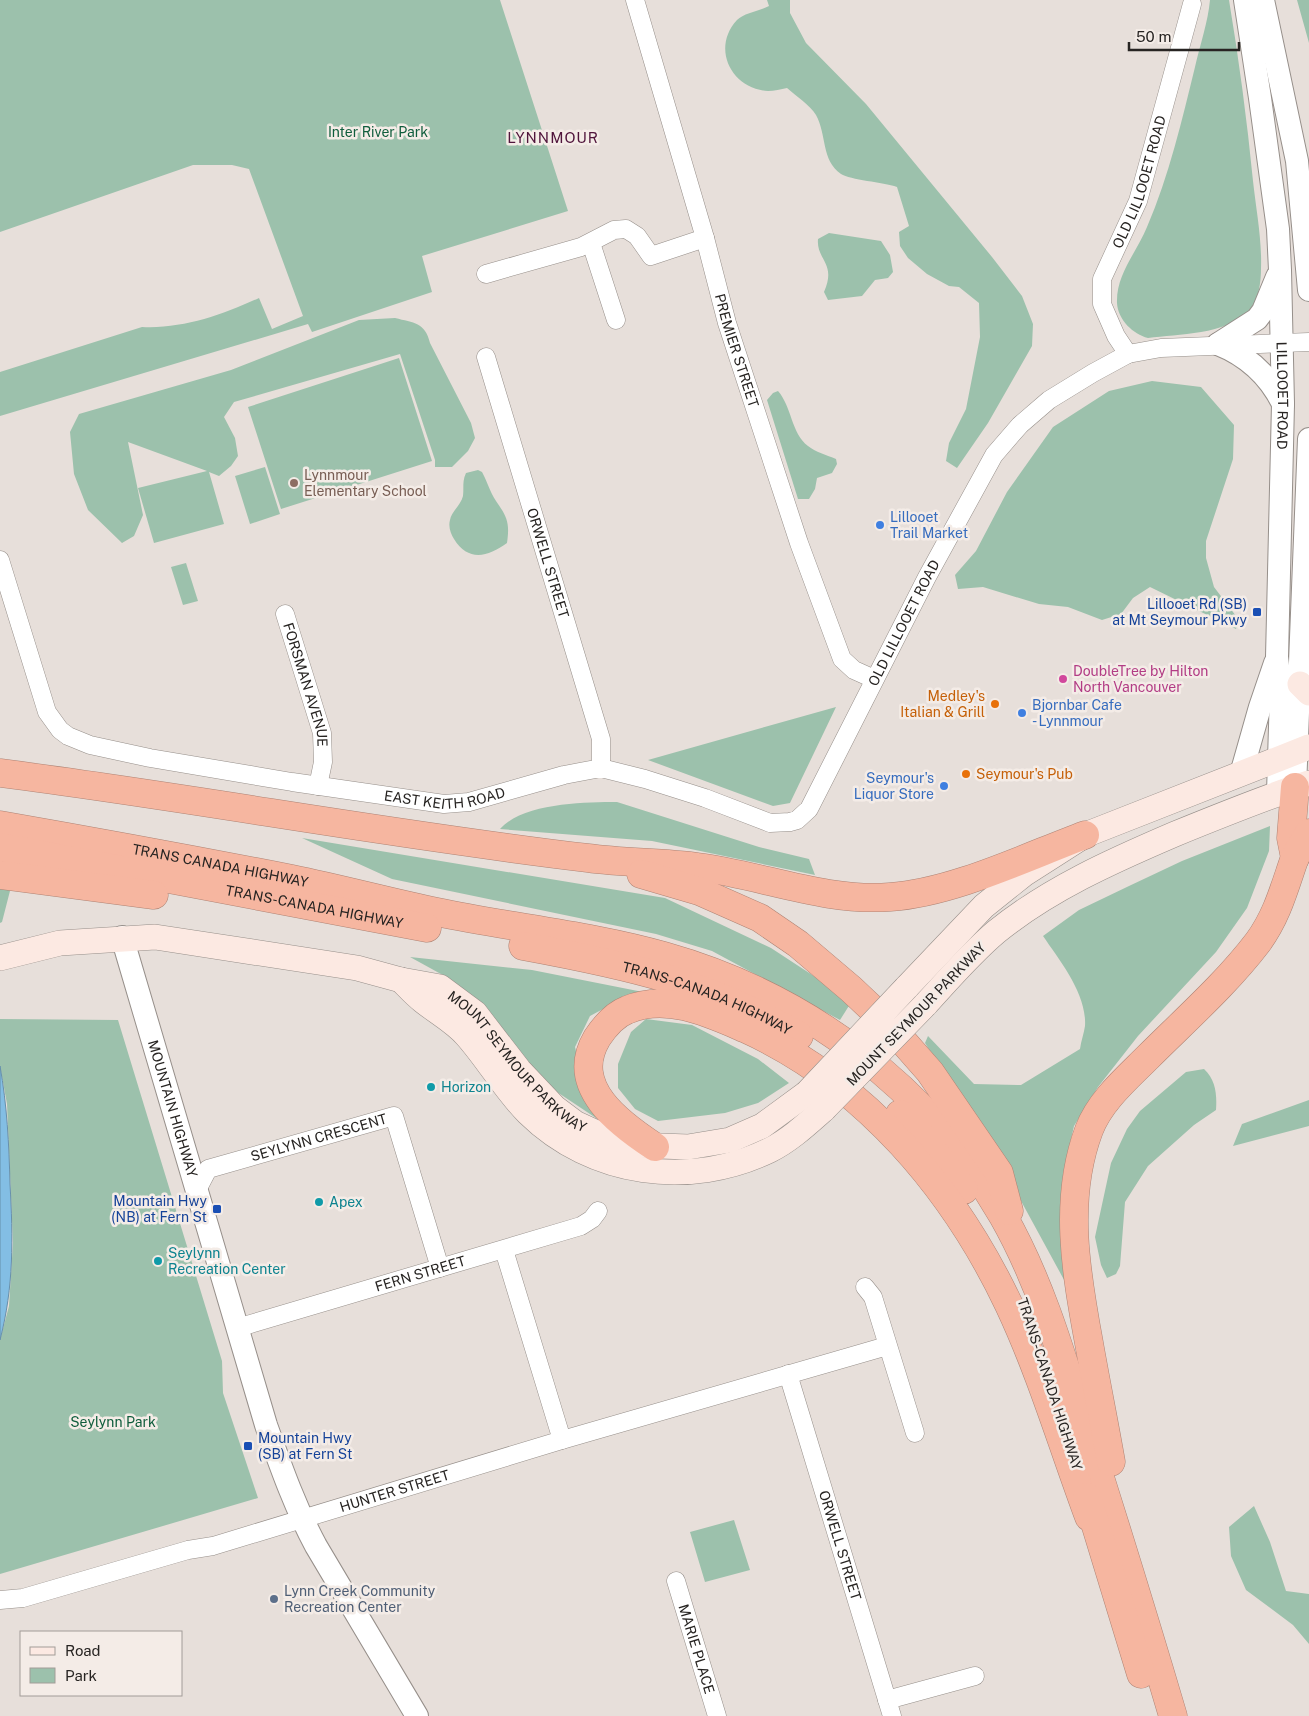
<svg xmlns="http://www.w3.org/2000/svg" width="1309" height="1716" viewBox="0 0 1309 1716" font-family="'Public Sans',sans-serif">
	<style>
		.green { fill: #9cc1ac }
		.water { fill: #83bee4; stroke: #6790aa }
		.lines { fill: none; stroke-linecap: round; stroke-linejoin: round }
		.minor-casing { stroke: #968f8a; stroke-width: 19 }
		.tertiary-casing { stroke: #968f8a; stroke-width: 24 }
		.secondary-casing { stroke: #968f8a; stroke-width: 26 }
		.motorway-casing { stroke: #ae8374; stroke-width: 29 }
		.minor { stroke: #fff; stroke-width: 18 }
		.tertiary { stroke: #fff; stroke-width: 22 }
		.secondary { stroke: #fce9e2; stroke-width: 25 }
		.motorway { stroke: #f6b6a0; stroke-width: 28 }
		.secondary-bridge-casing { stroke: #968f8a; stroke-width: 26; stroke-linecap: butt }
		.secondary-bridge { stroke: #fce9e2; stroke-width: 25 }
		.education-dot { fill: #8d6e63; stroke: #f4ece7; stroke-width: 2 }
		.shop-dot { fill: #3f7fe0; stroke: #f4ece7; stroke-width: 2 }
		.transit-dot { fill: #1a4fb4; stroke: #f4ece7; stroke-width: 2 }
		.hotel-dot { fill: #d1479c; stroke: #f4ece7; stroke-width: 2 }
		.food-dot { fill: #e8710a; stroke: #f4ece7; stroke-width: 2 }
		.culture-dot { fill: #0f9aa8; stroke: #f4ece7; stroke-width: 2 }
		.service-dot { fill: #5c6f8a; stroke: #f4ece7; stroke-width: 2 }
		.labels { text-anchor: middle; stroke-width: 5; stroke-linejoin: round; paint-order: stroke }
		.park-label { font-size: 14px; fill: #0f5d3c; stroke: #f4ece7 }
		.street-label { font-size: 14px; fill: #272422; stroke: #f4ece7 }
		.education-label { font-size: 14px; fill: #785e54; stroke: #f4ece7; text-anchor: start }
		.shop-label { font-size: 14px; fill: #366cbe; stroke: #f4ece7; text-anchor: start }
		.transit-label { font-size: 14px; fill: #164399; stroke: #f4ece7; text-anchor: end }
		.hotel-label { font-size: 14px; fill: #b23c85; stroke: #f4ece7; text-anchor: start }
		.food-label { font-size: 14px; fill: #c56008; stroke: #f4ece7; text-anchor: end }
		.culture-label { font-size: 14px; fill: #0d838f; stroke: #f4ece7; text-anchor: start }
		.service-label { font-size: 14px; fill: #4e5e75; stroke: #f4ece7; text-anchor: start }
		.neighbourhood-label { font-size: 15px; letter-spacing: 1px; fill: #50153c; stroke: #f4ece7 }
	</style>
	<rect width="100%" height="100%" fill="#e7dfda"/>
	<path class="green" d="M0,0h500l68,211 -146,45 10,36 -120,40 -4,-8 -308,92v-44l142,-45c41,2 80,-12 117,-29l13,31 31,-13 -54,-147 -17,-4h-39l-193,67z
		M767,0h23v13l16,30 60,61 126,153 30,39 11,28 -1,22 -44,77 -31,45 -11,-7 3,-18 17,-34 14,-72 -1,-34 -20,-16 -10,-1 -22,-12 -19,-16 -8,-12 -1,-14 10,-6 -12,-39c-14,-5 -47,-7 -56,-13 -20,-14 -14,-39 -25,-59 -6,-10 -20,-19 -29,-27 -6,1 -13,3 -19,3 -37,-2 -57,-43 -31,-71 7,-7 23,-9 32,-14z
		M1210,0h19c10,60 18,120 24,181 3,28 9,58 8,87 0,14 -2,32 -12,43 -23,24 -71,23 -101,27 -15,-4 -30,-18 -31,-35 -1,-29 20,-51 30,-76 22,-51 35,-107 48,-160 5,-22 13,-45 15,-67z
		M1297,0h12v43z
		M829,233l52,8 9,14 3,17 -5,6 -13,2 -13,16 -34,4 -4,-8c13,-29 -8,-32 -6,-53z
		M395,318c19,5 30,4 35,25l41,80 4,15 -7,13 -16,16h-17v-7l-35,-106 -166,48 -10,15 11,21 3,18 -7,10 -12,10 -10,-4 15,52 -70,19 -16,-55 69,-17 -79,-29 15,73 -9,21 -12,7 -34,-33 -14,-36 -4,-42 9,-18 152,-44 128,-50z
		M399,358l33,103 -151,48 -33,-102z
		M1152,381l49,6 33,38 -1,34 -27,82v17l8,29 25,33 -3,9 -86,-42 -17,11 -12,16 -19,6 -34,-13 -29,-3 -56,-17 -25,2 -3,-14 21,-24 31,-59 46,-65 56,-36z
		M778,391c14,16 13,42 30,55 7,6 19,9 28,13l1,5 -5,9 -15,5 -2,11 -6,10h-11l-31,-99 6,-7z
		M265,467l15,47 -30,10 -15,-48z
		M478,470l4,2c5,9 8,20 14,29 11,16 14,21 11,42 -19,14 -39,19 -53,-4 -3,-5 -6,-12 -4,-19 1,-8 11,-15 13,-24 1,-8 -1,-15 3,-23z
		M186,563l12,38 -15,4 -12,-38z
		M836,707l-46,96 -17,3 -125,-46z
		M617,802l142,45 50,12 6,16 -163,-34 -152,-12c23,-26 84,-27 117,-27z
		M1270,826l-1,25 -22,57 -31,44 -78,84 -40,51 -24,39 -9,40 -4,56 8,67 -67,-123 -77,-123 3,-7 46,48 47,1 59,-36c1,-8 4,-16 5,-23 2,-32 -25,-65 -42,-90l36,-26 50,-24 53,-25z
		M302,838l363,60 106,50 81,53 -12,19 -128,-69 -56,-17 -264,-55z
		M0,868l11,19 -9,35 -2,1z
		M410,957l122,13 121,24 -35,7 -28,15 -15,31 7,29 20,46 -45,-30 -26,-24 -55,-66 -26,-23z
		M0,1019l118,1 104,341 1,32 35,105 -258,76v-234l9,-34 4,-63 -6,-139 -7,-38z
		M646,1019l46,6 66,34 31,24 -31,20 -33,10 -67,8 -23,-12 -17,-21v-24l13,-32z
		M1204,1069c12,11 13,26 12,41l-22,15 -46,41 -23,36 -5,64 -4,8 -9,4 -6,-13 -6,-28 16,-74 16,-34 13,-18 46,-39z
		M1309,1100v26l-76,20 9,-22z
		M1254,1506l16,36 16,49 23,3v50l-16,-19 -47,-35 -15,-34 -2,-29z
		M734,1520l16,50 -45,12 -15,-50z"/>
	<path class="water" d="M0,1066c7,39 9,78 10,118 3,54 4,102 -10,156z"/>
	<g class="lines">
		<defs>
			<g id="minor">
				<path id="s1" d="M635,0l70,238 22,85 72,220 43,116 12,11 20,9"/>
				<path d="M591,243l25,77"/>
				<path d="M486,274l95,-27 33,-17 12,-1 11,7 14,20 54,-18"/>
				<path id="s2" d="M1128,354l-12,-18 -14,-32v-25l36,-78 54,-197"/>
				<path id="s3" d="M486,357l115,382v29"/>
				<path id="s4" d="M0,560l47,152 13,18 8,6 22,9 60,13 142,24 152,22 25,-2 95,-27 37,-7 44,11 60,19 65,25 20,-1 7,-2 12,-11 118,-232 67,-122 26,-30 29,-25 44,-27 35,-19 33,-6 148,-6"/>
				<path id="s5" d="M285,614l37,119 1,29 -5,24"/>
				<path id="s6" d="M196,1192l12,-23 186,-53 46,152"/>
				<path d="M504,1250l58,190"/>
				<path d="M865,1287l8,10 42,136"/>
				<path id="s7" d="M237,1328l344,-102 11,-7 6,-8"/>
				<path id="s8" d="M788,1374l104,342"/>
				<path id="s9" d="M676,1581l41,135"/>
				<path id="s10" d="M0,1600l23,-2 165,-48 25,-4 349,-106 325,-94"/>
				<path d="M887,1700l88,-24"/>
			</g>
			<g id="tertiary">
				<path id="s11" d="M1245,0l15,98 18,131 2,41 3,134 -6,253 4,36 -3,100"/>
				<path d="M1263,0l34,161 12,129"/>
				<path d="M1218,344l39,-25 6,-8 14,-34"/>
				<path d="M1218,344c30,12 51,31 65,60"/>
				<path d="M1241,774l19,-67 15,-44"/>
				<path d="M1295,787l14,-348"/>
				<path id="s12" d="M122,937l144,488c15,42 29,82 50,121l101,170"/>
			</g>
			<g id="secondary">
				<path d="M1300,684l9,9"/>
				<path id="s13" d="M0,958l60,-15 95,-6 202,31 44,12 39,7 35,26 44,57 36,38 20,15 24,11 35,11 54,2 42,-7 32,-14 45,-33"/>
				<path d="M401,980c7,7 14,15 22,21 15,12 32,21 44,35 22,25 38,54 61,77 64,63 162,76 242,37 20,-10 37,-26 54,-41"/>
				<path d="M906,988l78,-82 40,-32 61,-39 224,-88"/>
				<path d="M925,1005c23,-25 45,-51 71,-73 53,-43 116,-71 179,-98 44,-18 88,-36 134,-51"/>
			</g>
			<g id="motorway">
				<path d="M0,773c196,25 391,62 588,85 36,5 74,4 110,9 64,8 126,35 192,30 62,-4 136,-40 195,-62"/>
				<path id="s14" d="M0,825c97,17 195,35 292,54 49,10 97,23 145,33 76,16 153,23 227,44 142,40 265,132 339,260 37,65 58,137 80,208 31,97 61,194 90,292"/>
				<path id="s15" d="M0,847l427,81"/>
				<path d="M1295,858l-4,-20 4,-51"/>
				<path d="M641,874l58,17 61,27 38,26 53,45 35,33 44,50 69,101 10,38"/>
				<path d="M0,875l154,20"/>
				<path id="s16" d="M523,946c103,19 184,36 276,90"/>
				<path d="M900,1114l21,21 43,55"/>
				<path d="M655,1147c-35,-23 -87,-60 -58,-109 8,-12 17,-23 30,-28 40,-17 82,3 119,19 119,54 208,160 263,276 32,68 54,142 80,212"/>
				<path d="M1111,1462c-7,-40 -15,-79 -22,-119 -13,-70 -26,-144 0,-213 11,-29 38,-52 59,-73 37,-37 78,-73 110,-115 19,-26 26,-53 36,-82 4,-10 10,-18 15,-27"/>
				<path d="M1087,1497l54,177"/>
			</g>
		</defs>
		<use href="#minor" class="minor-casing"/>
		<use href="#tertiary" class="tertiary-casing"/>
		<use href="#secondary" class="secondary-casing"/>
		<use href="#motorway" class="motorway-casing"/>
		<use href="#minor" class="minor"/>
		<use href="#tertiary" class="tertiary"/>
		<use href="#secondary" class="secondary"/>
		<use href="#motorway" class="motorway"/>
		<defs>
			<path id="secondary-bridge" d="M807,1093l99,-105
				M824,1109l101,-104"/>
		</defs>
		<use href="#secondary-bridge" class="secondary-bridge-casing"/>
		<use href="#secondary-bridge" class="secondary-bridge"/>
	</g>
	<circle class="education-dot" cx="294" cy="483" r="5"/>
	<g class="shop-dot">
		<circle cx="880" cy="525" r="5"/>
		<circle cx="1022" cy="713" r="5"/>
		<circle cx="944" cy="786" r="5"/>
	</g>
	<g class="transit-dot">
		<rect x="1252" y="607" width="10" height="10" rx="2.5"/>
		<rect x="212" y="1204" width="10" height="10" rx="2.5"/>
		<rect x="243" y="1441" width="10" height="10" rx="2.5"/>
	</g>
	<circle class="hotel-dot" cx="1063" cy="679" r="5"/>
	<g class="food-dot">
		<circle cx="995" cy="704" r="5"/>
		<circle cx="966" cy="774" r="5"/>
	</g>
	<g class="culture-dot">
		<circle cx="431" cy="1087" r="5"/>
		<circle cx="319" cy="1202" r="5"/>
		<circle cx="158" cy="1261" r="5"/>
	</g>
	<circle class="service-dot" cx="274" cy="1599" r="5"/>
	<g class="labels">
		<g class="park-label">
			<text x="378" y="137">Inter River Park</text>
			<text x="113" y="1427">Seylynn Park</text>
		</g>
		<g class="street-label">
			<text dy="5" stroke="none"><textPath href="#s2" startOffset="186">OLD LILLOOET ROAD</textPath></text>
			<text dy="5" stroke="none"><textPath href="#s1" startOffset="365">PREMIER STREET</textPath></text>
			<text dy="5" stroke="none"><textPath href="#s11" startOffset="398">LILLOOET ROAD</textPath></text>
			<text dy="5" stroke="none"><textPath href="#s3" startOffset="215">ORWELL STREET</textPath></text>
			<text dy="5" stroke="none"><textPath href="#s4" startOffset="1166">OLD LILLOOET ROAD</textPath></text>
			<text dy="5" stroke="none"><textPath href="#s5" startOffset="74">FORSMAN AVENUE</textPath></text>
			<text dy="5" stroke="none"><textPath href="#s4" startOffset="575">EAST KEITH ROAD</textPath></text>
			<text dy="5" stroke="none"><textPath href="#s14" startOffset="224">TRANS CANADA HIGHWAY</textPath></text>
			<text dy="5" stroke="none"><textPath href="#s15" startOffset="320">TRANS-CANADA HIGHWAY</textPath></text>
			<text dy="5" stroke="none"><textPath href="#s16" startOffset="192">TRANS-CANADA HIGHWAY</textPath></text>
			<text transform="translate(916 1014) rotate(-46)" y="5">MOUNT SEYMOUR PARKWAY</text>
			<text dy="5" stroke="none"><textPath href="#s13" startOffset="555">MOUNT SEYMOUR PARKWAY</textPath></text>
			<text dy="5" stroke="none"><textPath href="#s12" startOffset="179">MOUNTAIN HIGHWAY</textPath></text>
			<text dy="5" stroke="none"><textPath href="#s6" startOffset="141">SEYLYNN CRESCENT</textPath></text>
			<text dy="5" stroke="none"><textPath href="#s7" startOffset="191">FERN STREET</textPath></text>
			<text transform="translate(1050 1384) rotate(72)" y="5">TRANS-CANADA HIGHWAY</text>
			<text dy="5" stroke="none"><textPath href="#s10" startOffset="410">HUNTER STREET</textPath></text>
			<text dy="5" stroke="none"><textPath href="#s8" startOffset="179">ORWELL STREET</textPath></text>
			<text dy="5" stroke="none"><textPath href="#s9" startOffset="71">MARIE PLACE</textPath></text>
		</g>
		<g class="education-label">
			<text x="304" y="480">Lynnmour<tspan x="304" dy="16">Elementary School</tspan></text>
		</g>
		<g class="shop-label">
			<text x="890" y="522">Lillooet<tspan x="890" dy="16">Trail Market</tspan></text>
			<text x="1032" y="710">Bjornbar Cafe<tspan x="1032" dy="16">- Lynnmour</tspan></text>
			<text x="934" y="783" text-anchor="end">Seymour's<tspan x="934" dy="16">Liquor Store</tspan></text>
		</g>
		<g class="transit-label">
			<text x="1247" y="609">Lillooet Rd (SB)<tspan x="1247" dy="16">at Mt Seymour Pkwy</tspan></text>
			<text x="207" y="1206">Mountain Hwy<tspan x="207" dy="16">(NB) at Fern St</tspan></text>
			<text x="258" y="1443" text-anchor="start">Mountain Hwy<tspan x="258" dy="16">(SB) at Fern St</tspan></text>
		</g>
		<g class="hotel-label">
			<text x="1073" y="676">DoubleTree by Hilton<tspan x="1073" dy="16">North Vancouver</tspan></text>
		</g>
		<g class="food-label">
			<text x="985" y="701">Medley's<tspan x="985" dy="16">Italian &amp; Grill</tspan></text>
			<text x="976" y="779" text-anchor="start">Seymour's Pub</text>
		</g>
		<g class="culture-label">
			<text x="441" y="1092">Horizon</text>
			<text x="329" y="1207">Apex</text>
			<text x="168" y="1258">Seylynn<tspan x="168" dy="16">Recreation Center</tspan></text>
		</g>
		<g class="service-label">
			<text x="284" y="1596">Lynn Creek Community<tspan x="284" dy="16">Recreation Center</tspan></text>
		</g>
		<g class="neighbourhood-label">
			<text x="553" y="143">LYNNMOUR</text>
		</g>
	</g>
	<rect x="20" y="1631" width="162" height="65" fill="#f4ece7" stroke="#a29c98"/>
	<rect x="30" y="1647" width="25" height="8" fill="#fce9e2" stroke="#a29c98"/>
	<text x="65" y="1656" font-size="15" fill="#272422">Road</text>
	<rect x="30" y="1668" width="25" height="15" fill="#9cc1ac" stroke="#a29c98"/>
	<text x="65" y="1681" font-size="15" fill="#272422">Park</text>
	<path d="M1129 42v8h110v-8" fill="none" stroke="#272422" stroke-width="2.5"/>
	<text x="1136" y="42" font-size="15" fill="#272422" stroke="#f4ece7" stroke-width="4" paint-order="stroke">50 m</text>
</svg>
